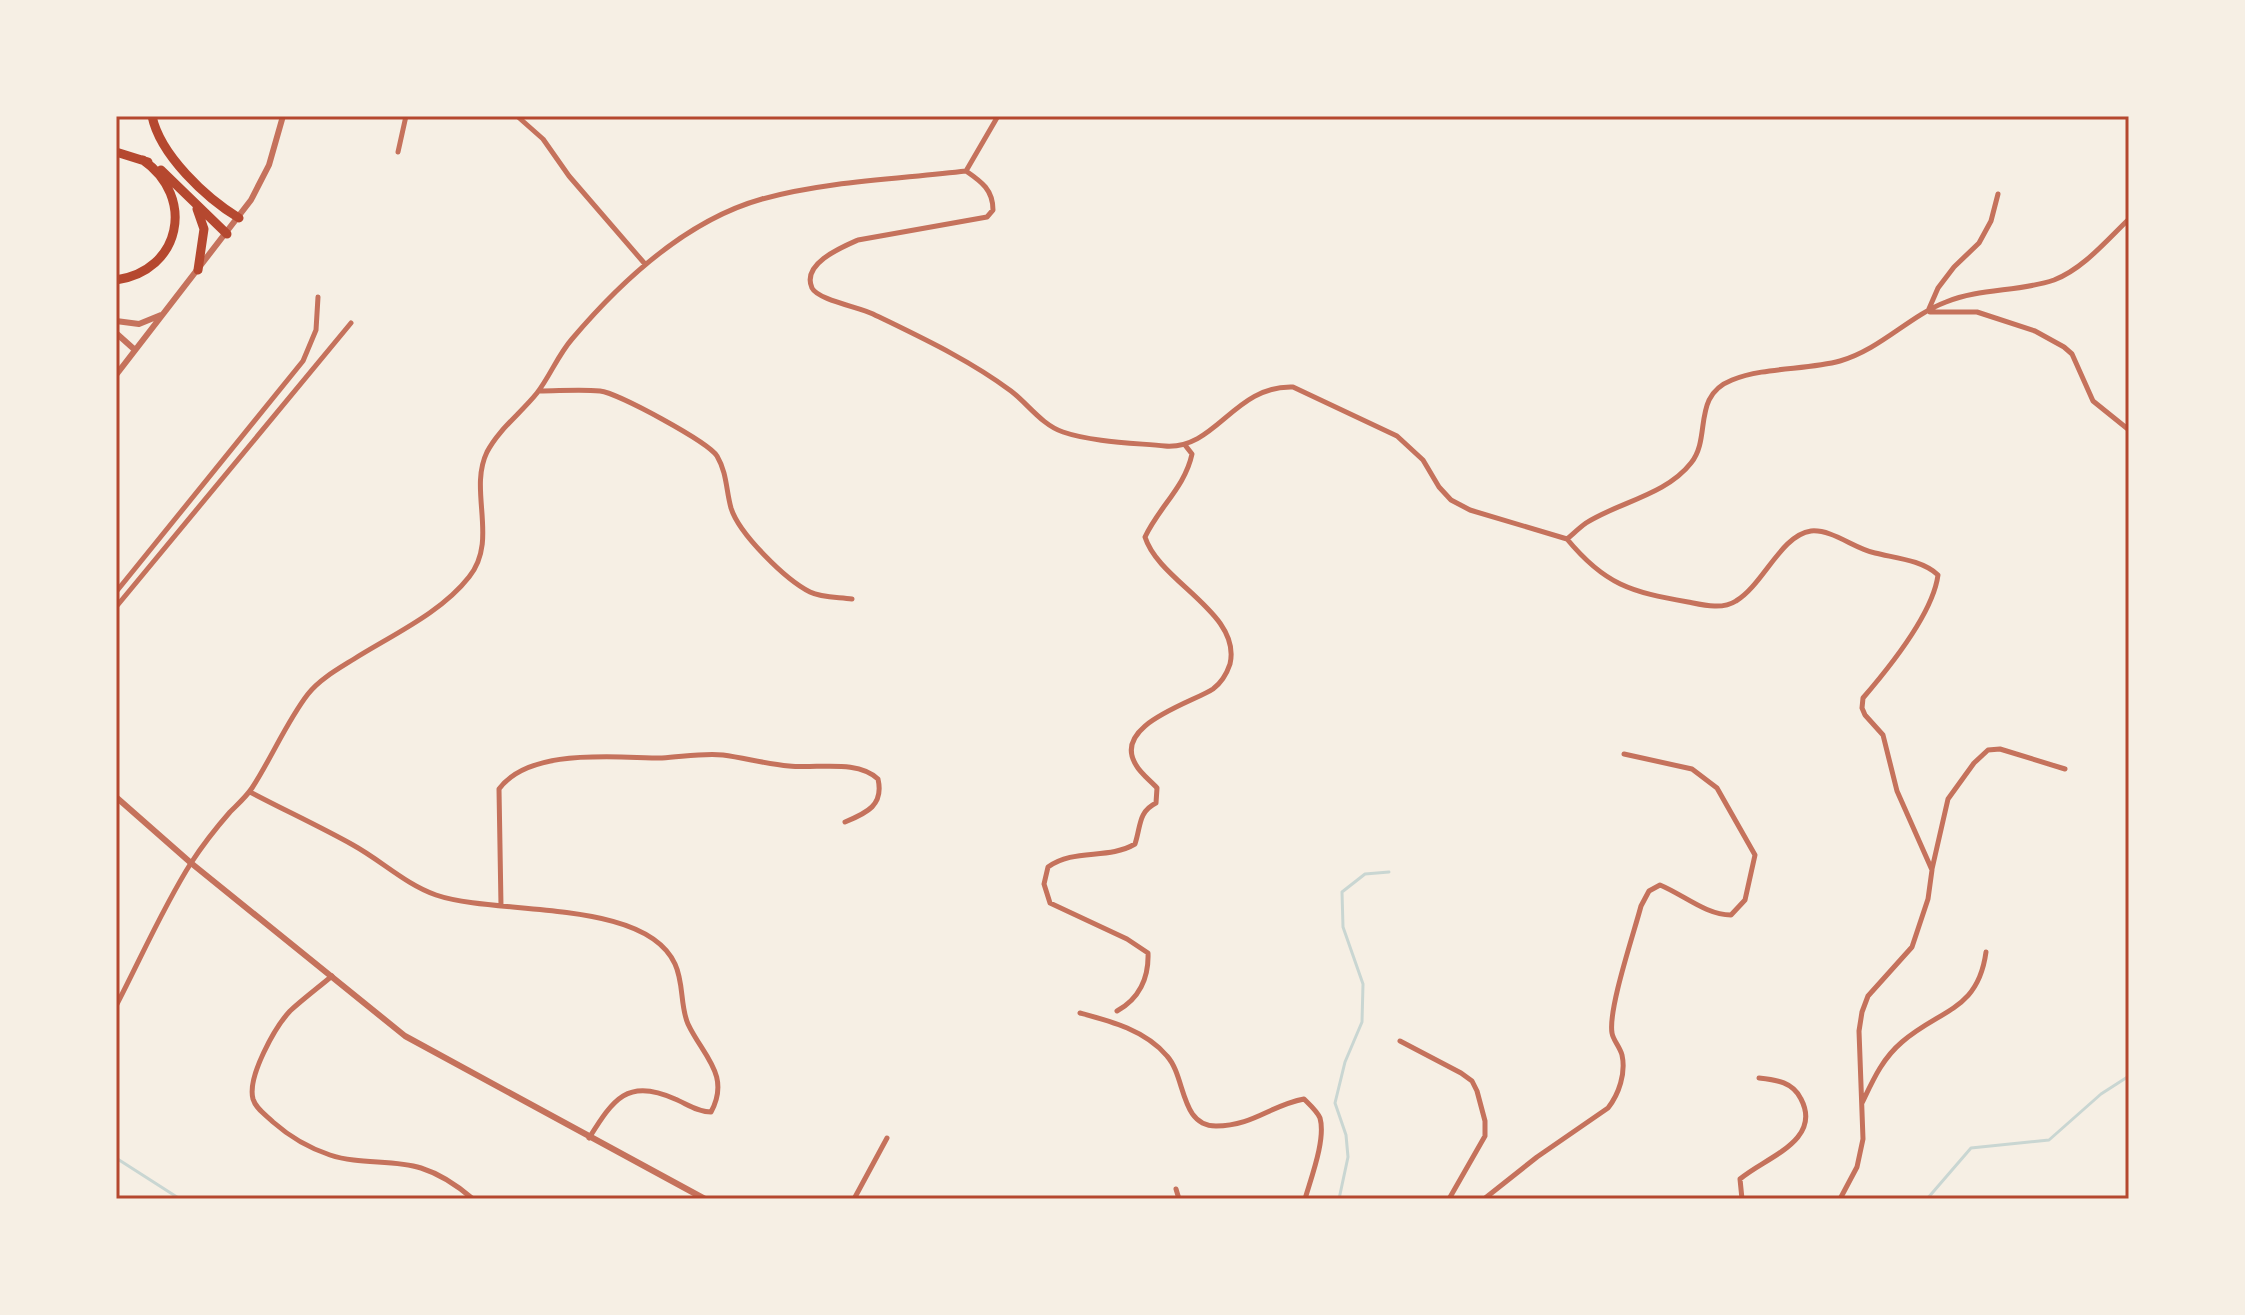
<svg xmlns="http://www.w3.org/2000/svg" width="2245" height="1315" viewBox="0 0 2245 1315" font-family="Montserrat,sans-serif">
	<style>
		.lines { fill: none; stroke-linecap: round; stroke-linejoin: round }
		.stream { stroke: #c9d6d2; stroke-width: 3 }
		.minor { stroke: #c5725c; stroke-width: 5 }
		.tertiary { stroke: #c5725c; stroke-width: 6 }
		.motorway { stroke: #b5482f; stroke-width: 9 }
		.neatline { fill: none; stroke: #b5482f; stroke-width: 3 }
	</style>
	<rect width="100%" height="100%" fill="#f6efe4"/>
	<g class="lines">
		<path class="stream" d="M116,1158l64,41
			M1339,1199l9,-42 -2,-22 -11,-32 10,-41 17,-40 1,-38 -20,-57 -1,-35 23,-18 24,-2
			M1927,1199l44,-51 78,-8 52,-46 28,-18"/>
		<path class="minor" d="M517,116l26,23 26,37 76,88
			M1342,116h20
			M398,152l8,-36
			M966,171c16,11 27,19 27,39l-6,7 -129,23c-16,7 -57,24 -46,48 6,12 47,19 61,26 47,23 95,45 138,77 17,13 31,34 52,41 29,10 72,11 102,14 51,4 69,-61 128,-59l104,49 26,24 16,27 12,13 19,10 97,29
			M1928,311l10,-23 16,-21 25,-24 12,-22 7,-27
			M1930,312h47l58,19 29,16 8,7 21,47 36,29
			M539,391c20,0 41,-2 61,0 18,2 108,51 117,65 10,17 9,34 14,52 8,26 55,72 79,84 12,6 29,5 42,7
			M1567,539c38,46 64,53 121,63 15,3 34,8 48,-1 27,-16 45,-66 75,-70 21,-2 44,18 64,22 20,5 47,7 63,22 -5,38 -50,94 -75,123l-1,10 3,7 18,20 14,56 35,79 -4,29 -16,48 -44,49 -6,16 -3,19 4,108 -6,28 -17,32
			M1567,539c6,-5 12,-11 19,-16 33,-21 80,-28 105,-60 21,-26 0,-67 41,-83 32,-13 75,-10 108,-19 41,-12 69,-45 106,-59 34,-14 73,-10 108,-22 29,-11 53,-40 75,-61
			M116,592l187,-231 13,-31 2,-33
			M116,607l235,-284
			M250,792c34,18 69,34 103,53 29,16 52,39 83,50 61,21 209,3 239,69 9,19 5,42 13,60 15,32 43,51 23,88 -13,0 -24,-8 -36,-13 -48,-22 -62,1 -86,39
			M1932,869l16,-70 26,-36 14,-13 12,-1 65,20
			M501,906l-2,-117c31,-42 116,-31 163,-31 20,-1 40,-5 61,-3 22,3 44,9 66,11 28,3 68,-7 89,13 6,26 -11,34 -33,43
			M332,976c-13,11 -29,23 -42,35 -15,16 -43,66 -37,88 3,10 13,16 20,23 17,15 36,26 57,33 30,10 63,4 91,13 19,6 37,18 52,31
			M116,1006c24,-46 47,-99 75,-143 11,-17 25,-35 39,-51 8,-8 16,-15 22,-24 19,-29 35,-67 56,-94 12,-15 30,-25 46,-35 38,-24 87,-46 115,-82 30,-37 -1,-86 18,-125 12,-23 34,-39 50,-59 13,-17 21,-38 35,-54 50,-59 115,-119 190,-140 66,-18 137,-20 204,-28l32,-55
			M1117,1011c22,-12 32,-33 31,-58l-21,-14 -77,-36 -6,-19 4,-17c26,-19 60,-7 87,-23 6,-18 3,-32 21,-41l1,-15c-6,-7 -16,-14 -21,-23 -25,-40 56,-62 77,-76 8,-6 14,-16 17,-25 12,-51 -71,-82 -85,-127 14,-30 40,-50 47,-83l-7,-9
			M1080,1013c30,8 65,17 87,43 19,21 13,70 49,70 37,0 55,-21 88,-27 5,5 13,12 16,19 6,21 -9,60 -15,81
			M1400,1041l61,32 11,8 5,10 8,30v15l-36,63
			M1862,1103c11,-23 20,-44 40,-61 38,-33 76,-31 84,-90
			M1176,1189l3,10
			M854,1199l33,-61
			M1484,1199l53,-42 71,-49c11,-14 18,-35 14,-53 -2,-8 -9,-15 -10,-22 -4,-24 22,-100 29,-127l8,-15 11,-6c24,10 46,30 71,30l14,-15 10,-45 -38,-67 -25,-19 -68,-15
			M1742,1199l-2,-20c24,-21 83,-38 61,-80 -8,-17 -24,-19 -42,-21"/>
		<path class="tertiary" d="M116,321l23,3 22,-9
			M116,333l19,17
			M116,375l135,-175 18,-35 14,-49
			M116,797l75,66 214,173 300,163"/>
		<path class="motorway" d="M152,116c8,39 54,82 87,102
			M116,152l32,10
			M161,170l66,64
			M197,209l7,20 -6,41
			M116,280c65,-9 80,-83 27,-120"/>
	</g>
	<rect width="2245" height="1315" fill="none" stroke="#f6efe4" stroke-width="236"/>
	<rect x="118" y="118" width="2009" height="1079" class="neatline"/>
</svg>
